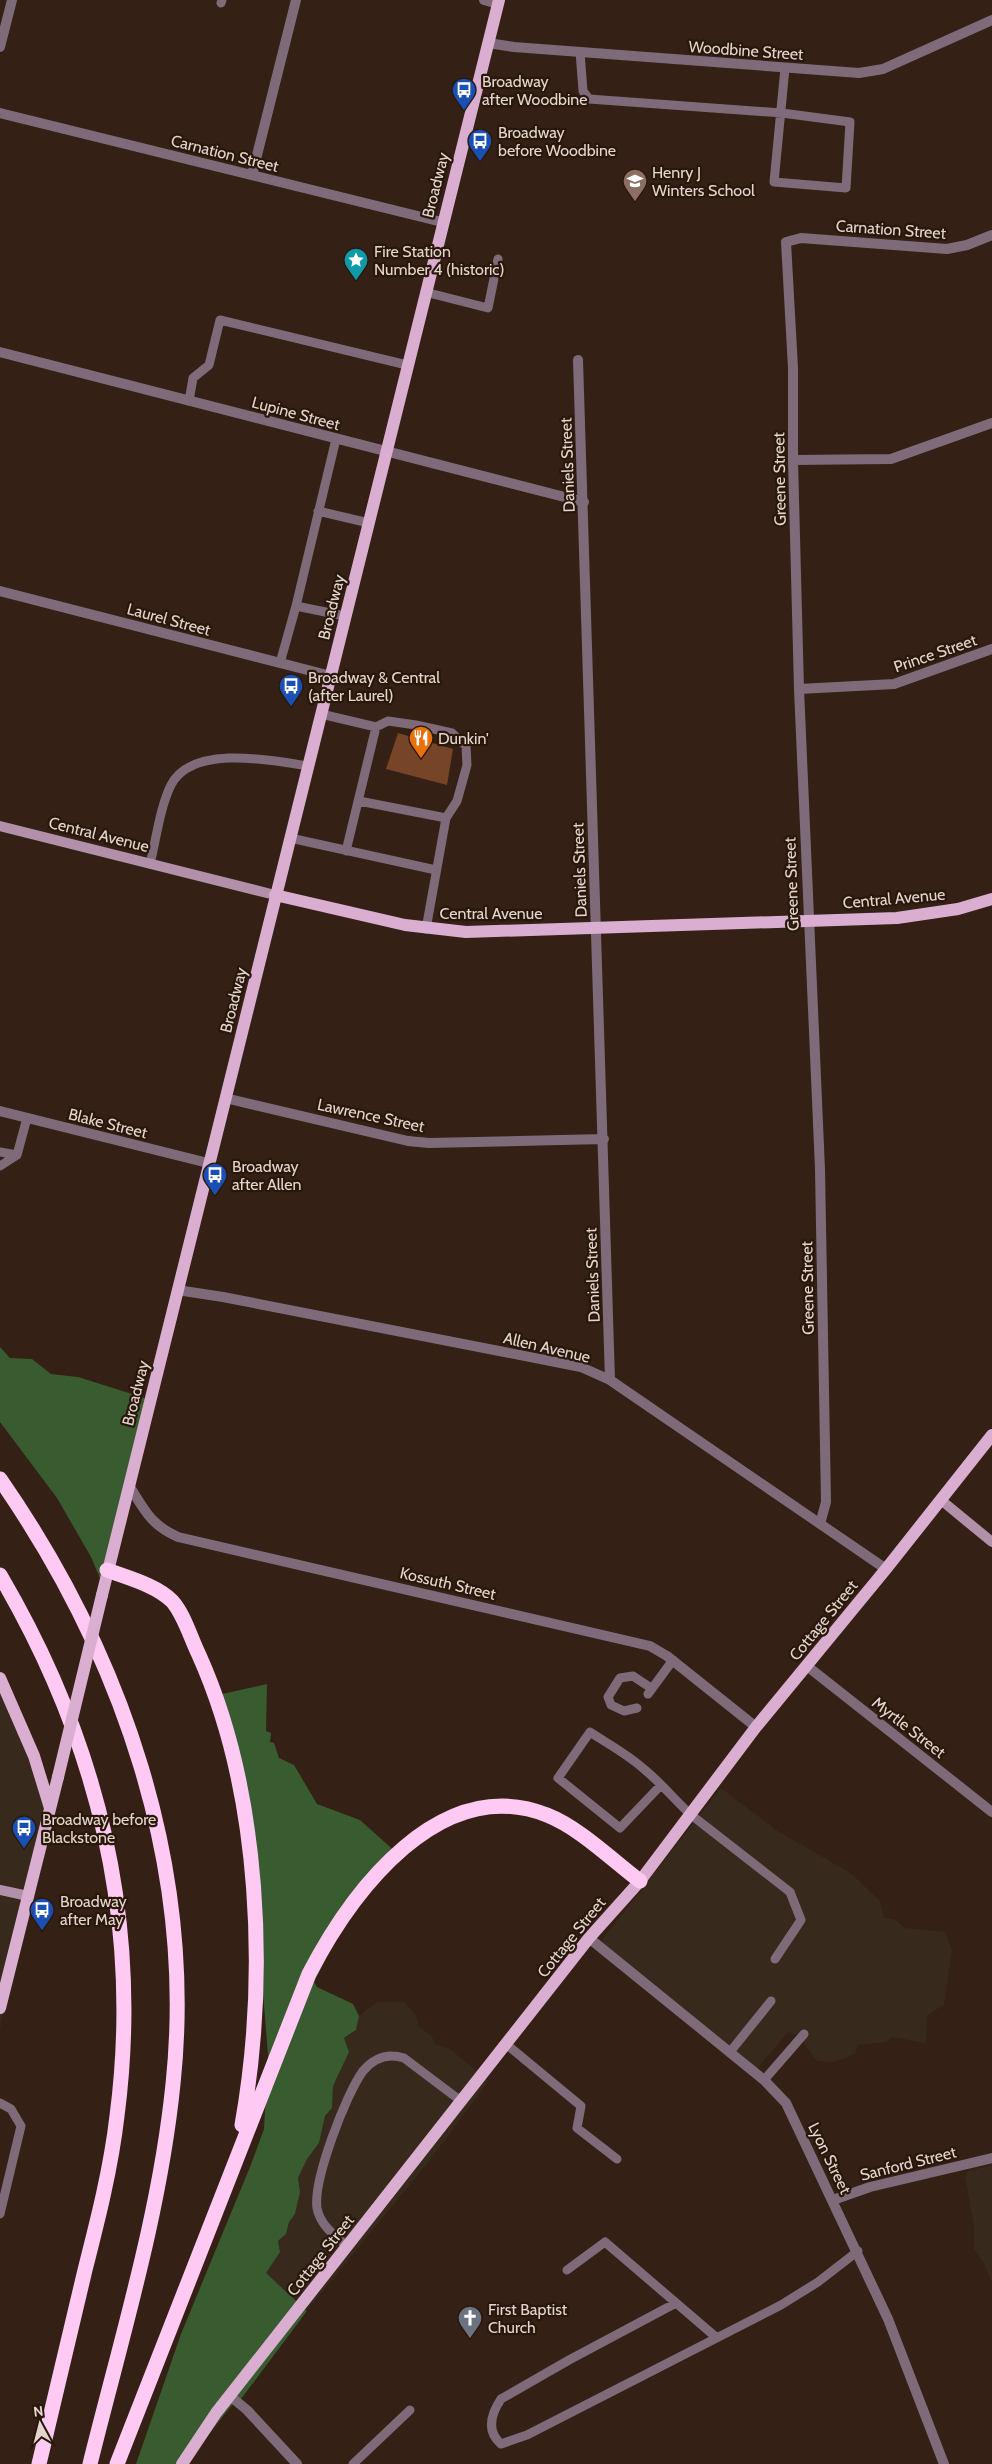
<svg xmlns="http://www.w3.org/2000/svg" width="992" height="2464" viewBox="0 0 992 2464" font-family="Cabin,sans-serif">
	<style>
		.commercial { fill: #372a1c }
		.forest { fill: #385b2f }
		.building { fill: #764527 }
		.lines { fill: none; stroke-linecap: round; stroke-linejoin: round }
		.lane { stroke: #7f6a7a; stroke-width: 9 }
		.street { stroke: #7f6a7a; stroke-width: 10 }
		.secondary { stroke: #b290aa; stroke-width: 10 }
		.primary { stroke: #daaed0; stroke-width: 12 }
		.highway { stroke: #fec9f2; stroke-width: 15 }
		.primary-bridge { stroke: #daaed0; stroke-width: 12 }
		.labels { text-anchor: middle; stroke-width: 4.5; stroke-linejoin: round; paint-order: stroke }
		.street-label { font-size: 16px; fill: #e4d6cf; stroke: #2a170b }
		.poi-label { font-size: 16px; fill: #e4d6cf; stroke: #2a170b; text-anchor: start }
	</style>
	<rect width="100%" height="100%" fill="#342014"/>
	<path class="commercial" d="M0,1679l53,115 -53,235z
		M721,1788l55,42 76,44 28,27 4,17 10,1 11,9 40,4 7,18 -8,55 -17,10 -1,28 -34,-6 -6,5 -28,3 -3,9 -21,8h-7l-10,-1 -20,-26 -9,-3 -33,39 -157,-126z
		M377,2002h27l12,13 3,12 12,8 5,10 14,4 39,32 -63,84 -118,144 -43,-36 15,-21 -2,-11 8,-7 3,-12 6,-8 5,-22 -2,-14 9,-19 12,-16 6,-27 7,-8 1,-22 16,-34 -5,-14 12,-7 3,-15z
		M992,2165v118l-9,-22 -9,-12v-23l-9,-50 3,-5z"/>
	<path class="forest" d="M0,1347l10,11 22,1 19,15 27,3 70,22 -46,184 -11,-26 -34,-59 -57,-76z
		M267,1684l-1,47 5,2 -1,9 4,1 5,15 15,7 23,39 43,16 39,35 -56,71 -29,56 3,5 36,17 6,12 -3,14 -12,8 5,14 -16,34 -1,22 -7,8 -6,27 -12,16 -9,19 2,14 -5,22 -6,8 -3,12 -8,7 2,11 -14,21 41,38 -69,92 -6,2 -36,45 -8,14h-52l45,-130 69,-167 14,-38 4,-74 -14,-174 -41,-185z"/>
	<path class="building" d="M398,733l55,16 -6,36 -61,-16z"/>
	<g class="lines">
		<path class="lane" d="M221,3l1,-3
			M580,52l3,39 6,8 193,14 68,9 -4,66 -72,-6 11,-114
			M425,292l63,16 10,-49
			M189,401l4,-23 16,-13 11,-45 187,45
			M336,439l-40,167 49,10
			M318,511l51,12
			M280,663l16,-57
			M321,714l55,13 12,-6 28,4 36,8 14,13 1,19 -10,36 -11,17 -20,111
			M359,801l87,17
			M290,838l146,32
			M346,851l30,-124
			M150,864c6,-24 10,-57 21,-79 21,-41 100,-25 137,-19
			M0,1152l17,3
			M0,1166l17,-11 10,-37
			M648,1694l25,-34
			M637,1708l-13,3 -13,-6 -3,-8 12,-19 13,-2 18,12
			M661,1785l-41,43 -62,-50 32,-46c18,12 39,23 55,38 16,13 30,30 45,44l100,78 11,28 -26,39
			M506,2044l75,62 -4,22 40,31
			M730,2052l41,-51
			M764,2080l40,-46
			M0,2103l11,6 10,17 -21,88
			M347,2246c-12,-10 -27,-21 -30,-38 -4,-28 29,-114 46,-137 11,-13 25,-18 41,-13l57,43
			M567,2270l38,-28 112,96
			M676,2303l-107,57 -68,39c-10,15 -15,32 0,45l26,-9 254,-130 37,-23 40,-31
			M353,2464l57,-54"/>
		<path class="street" d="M484,0l14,4
			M488,43l26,4 345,26 24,-4 109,-49
			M0,47l12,-47
			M0,113l442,109
			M252,175l44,-175
			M0,352l584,150
			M578,360l32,1020
			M793,460l98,-1 101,-36
			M0,591l331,85
			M799,689l95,-5 98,-35
			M225,1098l183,43 21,2 175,-4
			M0,1111l208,52
			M177,1290l46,7 358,70 29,13 276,189
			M130,1487c15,24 21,38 48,50l472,109 17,10 89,71
			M820,1524l6,-22 -6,-333 -21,-480 -6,-229v-92l-7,-126 15,-4 146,11 20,-4 25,-10
			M807,1666l185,146
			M589,1938l175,142 22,23 102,216 56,145
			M833,2200l37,-13 122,-29
			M230,2396l17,14 50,54"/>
		<path class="secondary" d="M0,826l275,69
			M941,1500l51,42
			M0,1890l28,6"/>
		<path class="primary" d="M275,895l130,30 61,7 431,-14 61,-9 34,-10
			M102,1595l397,-1595
			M0,1678l34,78 16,52
			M0,2008l58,-231
			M182,2464l34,-51 373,-475 51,-57 116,-154 130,-158 106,-134"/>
		<path class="highway" d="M0,1479c122,176 196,388 173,605 -13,129 -52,255 -83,380
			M107,1570c21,8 49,15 65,31 12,13 19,38 27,54 62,138 69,323 43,470
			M0,1575c98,167 142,348 117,541 -6,52 -19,103 -32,154 -15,65 -31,129 -46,194
			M117,2464l192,-490c43,-83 131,-201 238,-159 33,13 65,45 93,66"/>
		<path class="primary-bridge" d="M58,1777l44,-182"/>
	</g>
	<defs>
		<symbol id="bus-pin" viewBox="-11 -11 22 30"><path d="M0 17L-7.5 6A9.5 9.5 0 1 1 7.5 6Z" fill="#1a4fb4" stroke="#2a170b"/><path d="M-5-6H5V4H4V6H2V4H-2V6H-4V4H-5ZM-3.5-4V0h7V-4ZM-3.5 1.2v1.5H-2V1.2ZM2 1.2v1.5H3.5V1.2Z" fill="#fff"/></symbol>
		<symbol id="school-pin" viewBox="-11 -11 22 30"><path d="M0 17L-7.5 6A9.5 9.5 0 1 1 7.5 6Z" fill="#8d6e63" stroke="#2a170b"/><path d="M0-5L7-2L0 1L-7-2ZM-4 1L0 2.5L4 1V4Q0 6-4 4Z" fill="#fff"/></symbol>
		<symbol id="sight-pin" viewBox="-11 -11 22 30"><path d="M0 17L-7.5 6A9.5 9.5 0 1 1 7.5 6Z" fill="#0f9aa8" stroke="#2a170b"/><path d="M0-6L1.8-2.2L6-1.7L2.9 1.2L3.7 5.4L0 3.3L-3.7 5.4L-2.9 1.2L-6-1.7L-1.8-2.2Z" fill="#fff"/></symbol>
		<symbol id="restaurant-pin" viewBox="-11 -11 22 30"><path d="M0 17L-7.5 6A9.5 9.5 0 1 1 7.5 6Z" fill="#e8710a" stroke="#2a170b"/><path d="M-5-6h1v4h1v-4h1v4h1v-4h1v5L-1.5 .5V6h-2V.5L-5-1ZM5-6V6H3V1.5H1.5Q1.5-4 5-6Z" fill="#fff"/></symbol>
		<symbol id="church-pin" viewBox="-11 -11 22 30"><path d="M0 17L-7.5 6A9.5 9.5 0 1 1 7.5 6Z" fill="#6b7280" stroke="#2a170b"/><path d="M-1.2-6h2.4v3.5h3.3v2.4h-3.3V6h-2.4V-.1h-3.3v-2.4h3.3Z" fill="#fff"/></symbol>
	</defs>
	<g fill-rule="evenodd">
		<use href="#bus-pin" x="450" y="76" width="28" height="38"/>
		<use href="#bus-pin" x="466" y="127" width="28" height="38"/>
		<use href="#school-pin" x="621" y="167" width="28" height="38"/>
		<use href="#sight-pin" x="342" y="246" width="28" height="38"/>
		<use href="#bus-pin" x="277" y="672" width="28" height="38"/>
		<use href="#restaurant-pin" x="407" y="724" width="28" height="38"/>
		<use href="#bus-pin" x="201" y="1161" width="28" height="38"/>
		<use href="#bus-pin" x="10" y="1814" width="28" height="38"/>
		<use href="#bus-pin" x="28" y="1896" width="28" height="38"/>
		<use href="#church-pin" x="456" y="2304" width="28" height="38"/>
	</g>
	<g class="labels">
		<g class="street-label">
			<text transform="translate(746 50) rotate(4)" y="6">Woodbine Street</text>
			<text transform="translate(225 153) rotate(14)" y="6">Carnation Street</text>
			<text transform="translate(435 185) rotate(-76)" y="6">Broadway</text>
			<text transform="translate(891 229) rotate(4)" y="6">Carnation Street</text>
			<text transform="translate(296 413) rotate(15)" y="6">Lupine Street</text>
			<text transform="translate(567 465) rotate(-92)" y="6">Daniels Street</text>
			<text transform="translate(779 479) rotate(-91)" y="6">Greene Street</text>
			<text transform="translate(331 607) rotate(-76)" y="6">Broadway</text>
			<text transform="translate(169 619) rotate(15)" y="6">Laurel Street</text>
			<text transform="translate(935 653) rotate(-19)" y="6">Prince Street</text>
			<text transform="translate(99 834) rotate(14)" y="6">Central Avenue</text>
			<text transform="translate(579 870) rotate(-92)" y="6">Daniels Street</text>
			<text transform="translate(791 884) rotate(-92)" y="6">Greene Street</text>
			<text transform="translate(894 898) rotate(-5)" y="6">Central Avenue</text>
			<text x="491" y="919">Central Avenue</text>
			<text transform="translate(233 1000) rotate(-76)" y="6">Broadway</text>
			<text transform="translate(371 1115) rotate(12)" y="6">Lawrence Street</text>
			<text transform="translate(108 1123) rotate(14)" y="6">Blake Street</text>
			<text transform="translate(592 1275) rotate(-92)" y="6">Daniels Street</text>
			<text transform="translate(807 1288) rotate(-91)" y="6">Greene Street</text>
			<text transform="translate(547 1347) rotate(13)" y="6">Allen Avenue</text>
			<text transform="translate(135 1393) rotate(-76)" y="6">Broadway</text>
			<text transform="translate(448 1583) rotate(13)" y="6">Kossuth Street</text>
			<text transform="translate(823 1620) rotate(-51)" y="6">Cottage Street</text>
			<text transform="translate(909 1727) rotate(38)" y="6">Myrtle Street</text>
			<text transform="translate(571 1937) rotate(-51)" y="6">Cottage Street</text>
			<text transform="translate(830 2158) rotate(64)" y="6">Lyon Street</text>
			<text transform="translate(908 2163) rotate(-14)" y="6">Sanford Street</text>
			<text transform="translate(320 2255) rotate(-52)" y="6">Cottage Street</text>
		</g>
		<g class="poi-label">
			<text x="482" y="87">Broadway<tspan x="482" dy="18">after Woodbine</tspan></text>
			<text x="498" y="138">Broadway<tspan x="498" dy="18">before Woodbine</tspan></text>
			<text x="652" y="178">Henry J<tspan x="652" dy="18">Winters School</tspan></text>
			<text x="374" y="257">Fire Station<tspan x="374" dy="18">Number 4 (historic)</tspan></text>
			<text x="308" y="683">Broadway &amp; Central<tspan x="308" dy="18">(after Laurel)</tspan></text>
			<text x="438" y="744">Dunkin'</text>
			<text x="232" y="1172">Broadway<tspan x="232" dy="18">after Allen</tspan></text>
			<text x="42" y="1825">Broadway before<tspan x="42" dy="18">Blackstone</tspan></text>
			<text x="60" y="1907">Broadway<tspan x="60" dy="18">after May</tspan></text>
			<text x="488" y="2315">First Baptist<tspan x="488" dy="18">Church</tspan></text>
		</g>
	</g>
	<g transform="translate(40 2424) rotate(353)" stroke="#2a170b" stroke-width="4" paint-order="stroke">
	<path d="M0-4L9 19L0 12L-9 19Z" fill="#e4d6cf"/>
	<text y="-8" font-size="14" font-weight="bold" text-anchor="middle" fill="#e4d6cf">N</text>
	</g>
</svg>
